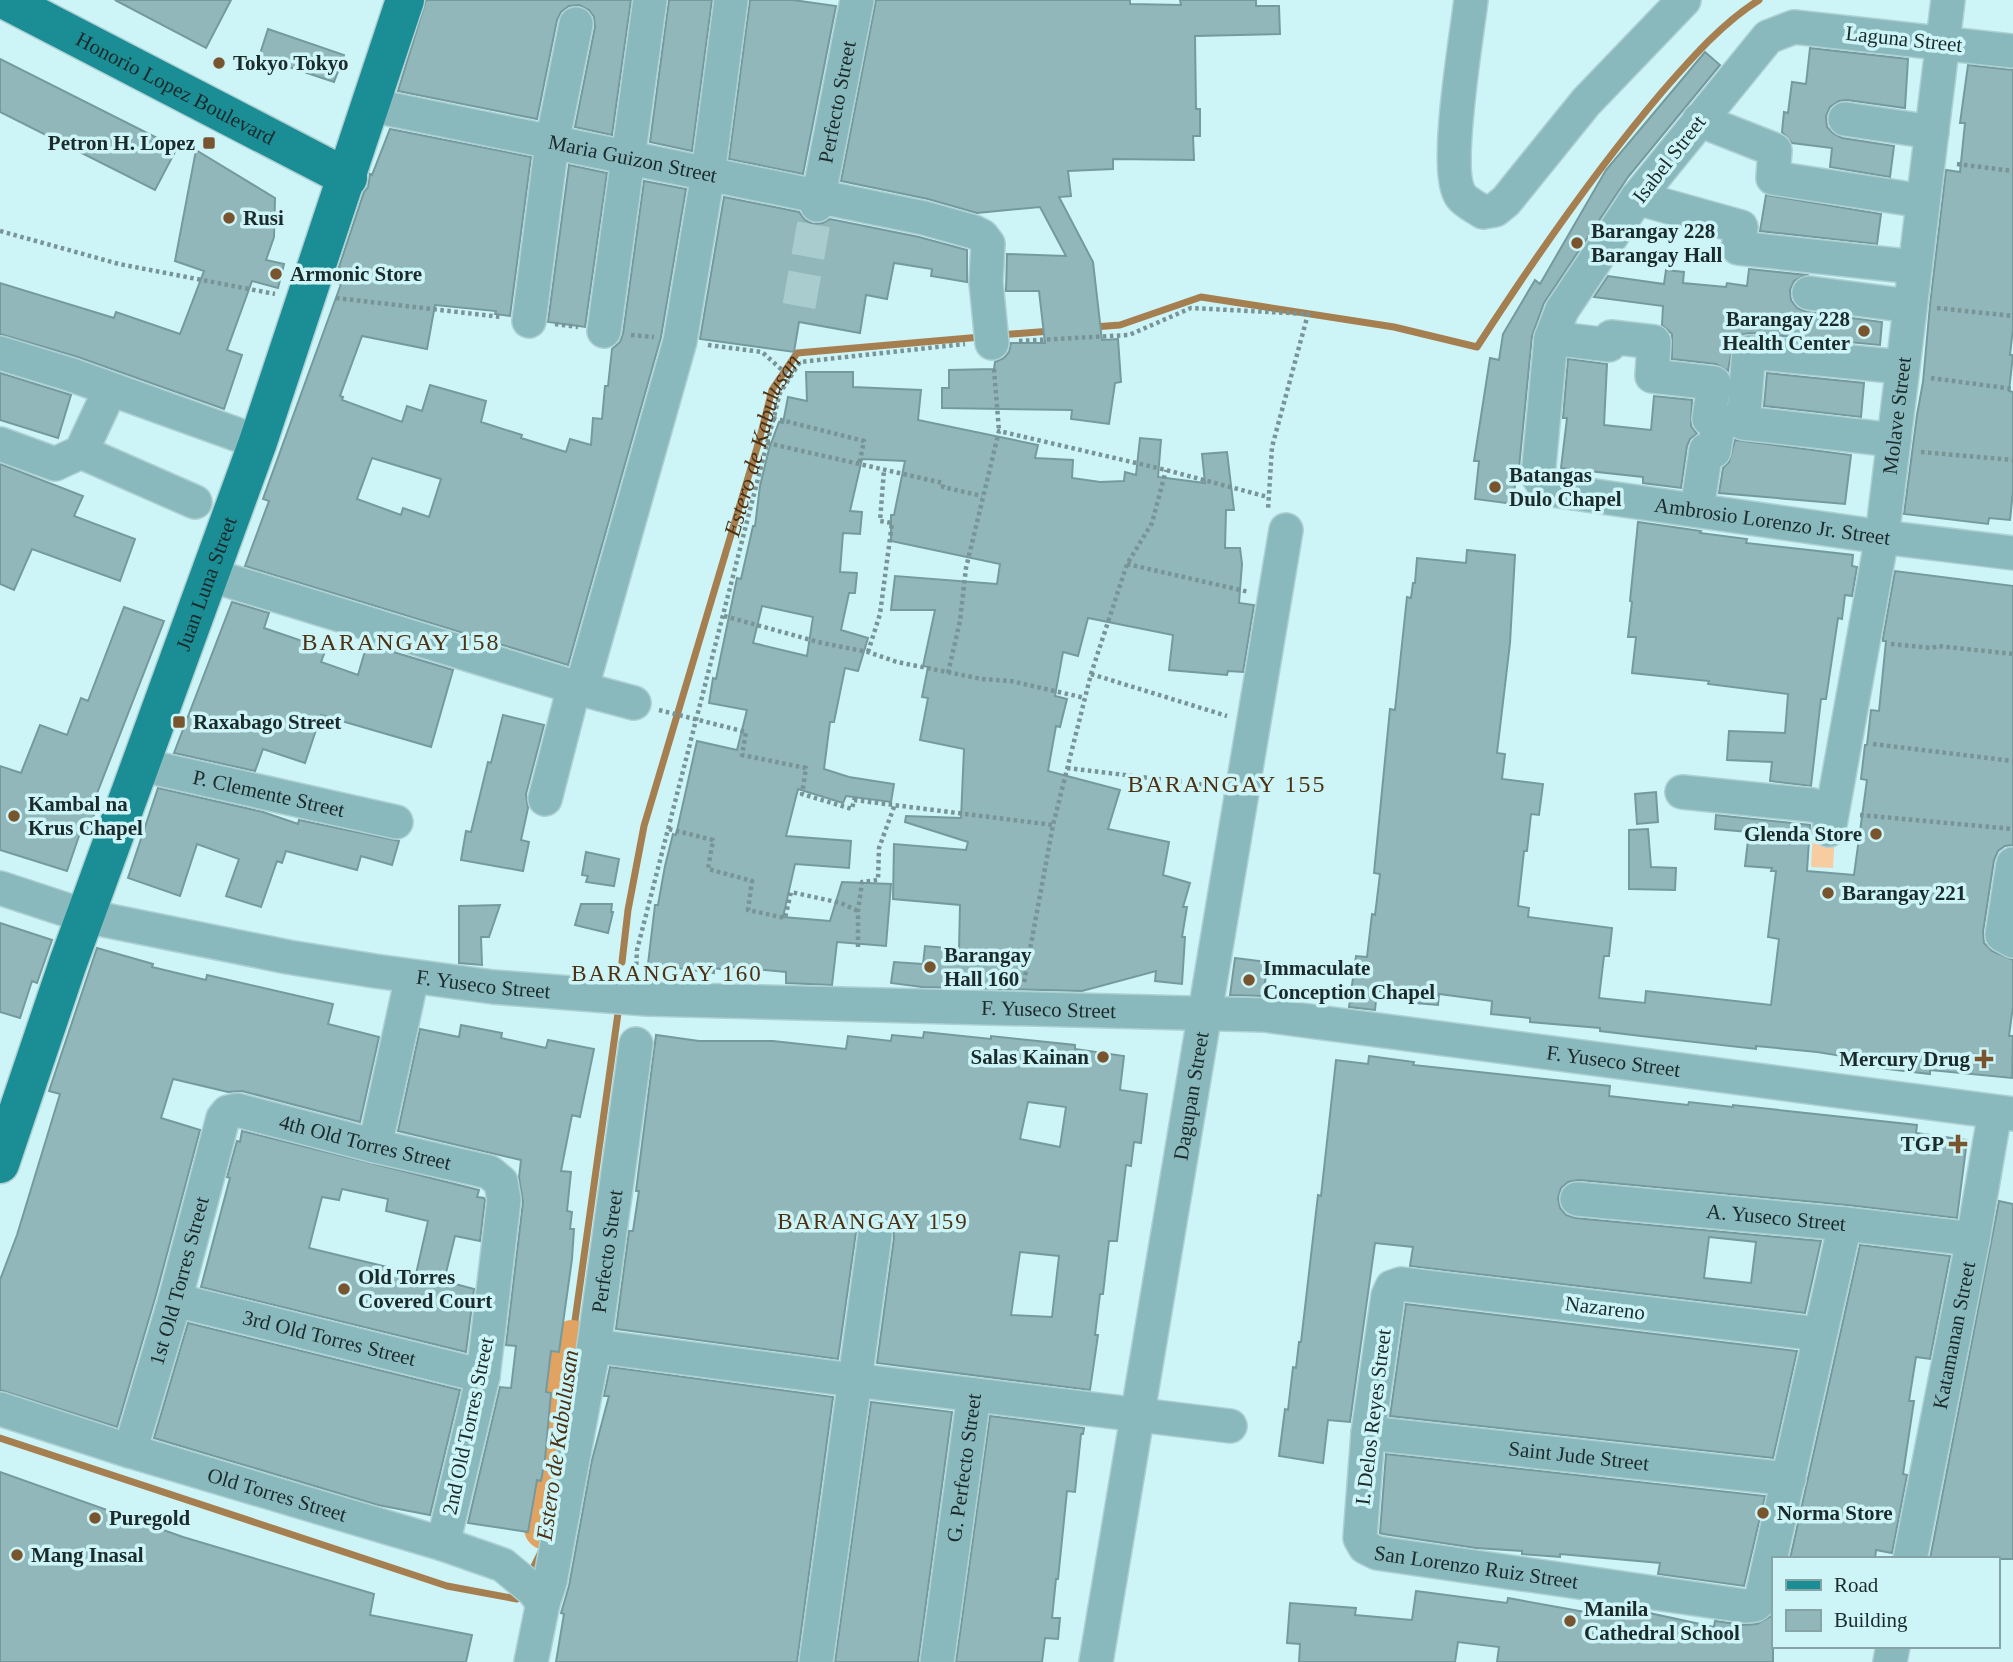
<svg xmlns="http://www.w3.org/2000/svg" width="2013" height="1662" viewBox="0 0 2013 1662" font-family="'Times New Roman',serif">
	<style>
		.green { fill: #f8cca1 }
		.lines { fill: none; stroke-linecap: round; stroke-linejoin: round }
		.stream { stroke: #a67f51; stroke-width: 7 }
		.river { stroke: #e1a361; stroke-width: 44 }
		.building { fill: #91b7ba; stroke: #759a9d; stroke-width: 2; fill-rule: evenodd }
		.minor-tunnel { stroke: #a9cccf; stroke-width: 33; stroke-dasharray: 33 17; stroke-linecap: butt }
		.minor-casing { stroke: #add0d3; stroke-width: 36 }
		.major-casing { stroke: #add0d3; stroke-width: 41 }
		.path { stroke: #789496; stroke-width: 4.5; stroke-dasharray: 3.5 3.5; stroke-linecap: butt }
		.minor { stroke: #8ab9bd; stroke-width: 33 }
		.major { stroke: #1b8d95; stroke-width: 38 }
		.poi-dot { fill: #79552f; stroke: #cdf5f8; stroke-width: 2.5 }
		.labels { text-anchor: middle; stroke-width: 7; stroke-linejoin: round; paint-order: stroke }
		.street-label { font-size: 21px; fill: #1b2a2b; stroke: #cdf5f8 }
		.poi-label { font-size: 21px; font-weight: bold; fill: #1b2a2b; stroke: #cdf5f8; text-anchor: start }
		.water-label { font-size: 23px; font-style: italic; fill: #4b3114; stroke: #cdf5f8 }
		.neighbourhood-label { font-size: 23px; letter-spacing: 2px; fill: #4d3112; stroke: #cdf5f8 }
		.quarter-label { font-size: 24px; letter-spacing: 2px; fill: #4d3112; stroke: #cdf5f8 }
	</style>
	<rect width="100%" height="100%" fill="#cdf5f8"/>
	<path class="green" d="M1813,833l22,1 -2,34 -22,-1z"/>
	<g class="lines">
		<g class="stream">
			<path d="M1094,327l26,-2 81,-28 193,30 83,20c57,-88 117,-175 185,-255 29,-33 60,-69 97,-92"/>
			<path d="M1000,335l51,-4"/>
			<path id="s1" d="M622,962l6,-52 16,-84 115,-385 13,-51 25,-37 184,-16"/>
			<path d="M572,1342l47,-336"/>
			<path d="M0,1438l447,148 70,13 3,-6"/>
			<path d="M529,1576l12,-24"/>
		</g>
		<path class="river" d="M546,1528l26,-186"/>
	</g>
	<path class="building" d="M115,0h116l-25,48z
		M426,0h205l-19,135 -37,-8 20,-100 -1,-10 -5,-7 -10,-5 -10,1 -8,6 -4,8 -20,99 -139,-28z
		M669,0h43l-20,151 -42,-9z
		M750,0h43l43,6 -33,168 -74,-15z
		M876,0h254v4l51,1 -1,-5h76v6h23l1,28 -85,2 1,73h4v27h-7l1,24 -81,-1v10l-45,2 3,25 -12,1 34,65 9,78 16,-1 3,43 -6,1 -6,41 -38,-5 1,-9 -130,-2v-20h7v-18l45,-1 1,-7 9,-4 5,-6 2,-9h34l-6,-52h-33l1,-37 59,2 -26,-49 -63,6 -49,-14 -87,-18z
		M268,29l76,26 -10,27 -75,-25z
		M1810,48l98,11 -3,49 -58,-8 -8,1 -9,6 -4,9 1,11 7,7 8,4 52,8 -4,31 -60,-10 2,-19 -40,-5 -10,-11 2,-20 4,1 4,-31 14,2z
		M1705,52l15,13 -92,112 -84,126 -12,33 -13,132 -2,-1 -4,37 -38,-5 4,-38h-5l16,-103 9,2 4,-26 32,-54 5,4 66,-114z
		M0,59l177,89 -22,42 -155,-78z
		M1968,65l45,5v258l-3,27h3l-4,36 4,1v99l-3,29 -21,-2 -1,6 -84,-10 13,-99 6,-33 7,-77 16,-135 14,2 5,-49h-5z
		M390,129l141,28 -21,159 -15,-2 1,-3 -61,-6 -8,44 -65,-13 -22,60 3,1 -1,3 60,22 5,-16 15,5 8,-26 56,16 -5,21 41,13 -1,3 45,14 4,-13 21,6 2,-27 9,1 3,-33h3l4,-37 8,-7 3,-8 21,-153 42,8 -25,148 -93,328 -323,-99 24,-65 -6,-2 78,-215 -7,-2 30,-90 4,-5 2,-13 2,1zM372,458l69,21 -12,38 -26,-9 -2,7 -44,-16z
		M196,150l79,48 -1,39 -8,23 18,4 -6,24 -26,-7 -25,69 15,5 -18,54 -146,-52 -78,-23v-51l114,35 2,-6 64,22 24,-63 -29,-10z
		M569,165l38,8 -22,154 -37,-5z
		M1766,195l115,19 -4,30 -117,-13z
		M724,197l75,15 6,8 8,4 10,-1 7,-4 89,18 48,13v32l-36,-6 1,-7 -38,-6 -7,36 -21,-4 -6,38 -61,-11 -5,30 -94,-13z
		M1749,269l57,6 -12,6 -4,9 1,10 6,8 10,4 75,10 -2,23 -130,-12 -10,2 -7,7 -5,29 -12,-7 -44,-5v-25l-10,-9 1,-19 -69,-9 14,-21 56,8 2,-14 18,2 -1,11 43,4 1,-4 20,3z
		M1568,359l39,5 -3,61 47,5 3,-34 38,4 -1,26 6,8 -7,5 -3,7 -6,42 -38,-5v-6l-82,-9 6,-50h-4z
		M806,372h47v15l68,3 -3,30 120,25 -3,13 38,2 -1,18 28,4 24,-1 1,-9 11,3 4,-37 21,2 -3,37 47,6 -3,-29 25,-2 7,58h-8l-1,38h15l2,16 -3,39 15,2 -11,67 -15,-1 -1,4 -58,-5 4,-35 -85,-17 -10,38 -15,-4 -8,44 12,3 -7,28 -4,-1 -8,45 72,19 -12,39 61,13 -6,33 27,8 -7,24h4l-5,30h3l-3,47 -27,-3 1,-10 -74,20 -160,-4 -31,-4 3,-21 29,2 2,-18 34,3 1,-44 -67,-6 1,-55 72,6 2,-8 -63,-20 1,-6 55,2 3,-69 -44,-9 8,-42 -6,-1 6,-30 -5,-1 12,-56h-44l4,-34 102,8 3,-20 -109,-23v-26h3l11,-54 -43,-2 -12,52 12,1 -2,22 -17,-1 -3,39 17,1 -2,20h-6l-8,37 27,8 -10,33 -13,-3 -11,54h-4l-6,47 25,8 45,7 -3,18 -45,-6 -3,7 -45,-14 -12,47 65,5 -2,27 -54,-4 -12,53 47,4 12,-39 49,2 -5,62 -49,-4 -5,43 -46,-2v-11l-54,-5v4l-18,-3v5l-66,-9 7,-59h3l7,-39 8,-32 3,1 21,-94 40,9 10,-40 -38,-7 4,-25 3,1 21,-101 4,1 12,-53h2l5,-40 9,-37 10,-27 4,1 5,-26 19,4zM762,606l51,11 -6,39 -54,-13z
		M0,373l71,22 -13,43 -58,-18z
		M1767,373l97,10 -3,34 -97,-11z
		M1735,440l116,15 -6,49 -126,-11 4,-25 6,-6z
		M0,464l83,32 -9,20 61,23 -15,42 -88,-32 -18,41 -14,-6z
		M1638,522l63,9 -1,2 47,6 -1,4 107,12 -1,11 5,1 -5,29 -7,-1 -3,24 -4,-1 -12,81h-5l-10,87 -41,-5 2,-19 -45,-2 2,-29 56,2 3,-39 -80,-10 1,-3 -77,-8 4,-36h-8l4,-35 -2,-1z
		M1467,550l48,5 -5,88 -13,110 8,1 -3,25 41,5 -4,31 -8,-1 -4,37h-3l-6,55 11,2 -1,9 84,11 -3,28h-5l-5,42 46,5 1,-12 125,14 8,-66 -11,-2 8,-66h-5l1,-3 -27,-2 4,-34 -34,-3 1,-14 94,10 -3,46 47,4 13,-95 -6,-1 4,-34h2l4,-35 8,1 7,-70h-3v-3l12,-67 118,15v259l-8,1 -7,5 -4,9 -11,72 1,11 8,8 21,9v46l-4,30h4l-1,42 -82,-8v4l-76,-9 1,-7 -38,-6 -61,-6v3l-115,-13 -41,-5v-3l-70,-6v-4l-39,-4 1,-13 -53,-7 -1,11 -23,-2 1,-7 -39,-5 -2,19 -26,-3 7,-51 11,1 5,-43 3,1 5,-41 -6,-1 16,-164 5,1 12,-113 4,1 2,-15h2l2,-25 49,5z
		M232,602l37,11 -5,15 62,21 -5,13 37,13 9,-31 86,26 -22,77 -110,-32 -16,48 -42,-14 -8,22 -81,-18z
		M124,607l40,14 -68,175 4,1 -13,39 -7,-3 -13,38 -67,-21v-84l21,7 19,-48 27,10 14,-37 7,3z
		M503,715l41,10 -18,69 2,14 -7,32 8,2 -6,29 -62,-11 5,-29 5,1 17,-70 3,1z
		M158,788l105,24 35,12 1,-4 100,21 -7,24 -31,-9 -4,14 -71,-19 -4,12 -5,-2 -16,46 -35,-11 13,-37 -42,-15 -17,52 -52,-18z
		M1656,792l2,30 -21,2 -2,-30z
		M1648,829l3,38 25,1 -1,22 -46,-1v-59z
		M586,852l33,7 -5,27 -28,-4 2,-6 -6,-1z
		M581,904h31l-1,8h2l-5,21 -33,-8z
		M500,905l-11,32h-8l1,28 -23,-2v-57z
		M0,923l52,17 -15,43 -5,-2 -12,37 -20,-6z
		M97,948l56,16 -1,3 54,13 1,-5 126,29 -5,20 51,13 -19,85 -118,-31 -14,1 -55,-13 -12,39 39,12 -44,165 -39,132 -117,-37v-110l17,-45 43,-141 -11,-3z
		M1235,958l33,4 -5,34 -33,-1z
		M461,1025l41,8 -1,5 45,10 2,-8 46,9 -14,68 -8,-2 -11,56 10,1 -4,39 5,1 -2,17h4l-2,30 -13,93 -8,-1 -5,41 5,1 -6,66 -4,22 -4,-1 -9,52 -60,-9 32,-136 11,1 5,-42 -10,-1 17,-143 -4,-24 2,-18 -123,-29 22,-102 39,8z
		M924,1032l67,7v-3l84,9v4l49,7 -4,34 27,4 -6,49 -7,-1 -3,24 -5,-1 -9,76h-8l-6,53h-3l-5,41h3l-8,55 -213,-27 17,-125 -1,-10 -6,-8 -10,-4 -9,1 -8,6 -4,9 -18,127 -222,-30 13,-98h4l6,-40h-3l20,-156 43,6h74l73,8 2,-13 43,5 1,-6 31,3zM1028,1102l38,5 -6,40 -40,-8zM1020,1252l39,4 -7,61 -41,-2z
		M1369,1056l45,6 -1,3 197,21 -1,10 79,9 1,-3 44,5v-2l184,20 -1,8 51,7 -10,78 -110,-13 -268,-25 -11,2 -7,6 -3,10 2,10 6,7 9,3 246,23 -16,72 -395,-47 3,-19 -38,-4 -25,179 -22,-2 -5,43 -44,-7 6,-47 3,1 5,-43 3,1 3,-26h2l17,-147 3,1 15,-136 32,4zM1709,1237l47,5 -5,41 -47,-5z
		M242,1131l237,59 -2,7 7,1 1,2 -5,41 -25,-5 -11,45 30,8 -8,63 -265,-65 29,-109 -3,-1 10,-36 3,1zM342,1189l46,10 -2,12 42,10 -12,53 -107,-26 13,-51 17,3z
		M1999,1201l14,3v355h-83z
		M1860,1245l90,11 -20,103 -14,-2 -7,44h5l-11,73 4,1 -15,78 -16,-3 -1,9h-85z
		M1406,1304l391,47 -24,107 -383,-42z
		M188,1323l272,67 -30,125 -52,-10 -224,-67z
		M610,1367l223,30 -36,265h-241l8,-48 -3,-1 8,-27 23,-126 17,-64h-5z
		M871,1402l81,10 -34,250h-83z
		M990,1416l94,12 -1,6h-2l-6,58 -8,-1 -9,88h-2l-4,39h8l-2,21 -13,-1 -3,24h-86z
		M1386,1454l379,42 -21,90 -86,-12 2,-11 -100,-9v3l-38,-3v-3l-46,-3 -93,-14 -3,-1z
		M0,1472l183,65 191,57 -4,21 102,20 -6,27h-466z
		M1416,1591l91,12 1,-5 116,21 2,-11 88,19 1,-6 28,4 14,-1 16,-9v47h-276l2,-15 -41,-5 -3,20h-156l1,-18 -13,-1 3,-40 66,5 -1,7 57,5z"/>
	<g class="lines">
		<path class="minor-tunnel" d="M799,306l18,-101"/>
		<defs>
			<g id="minor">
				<path d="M1471,0c-4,35 -28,171 -10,196 4,6 16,12 22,16l12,-2 11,-9 80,-99 98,-102"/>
				<path id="s2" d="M2013,51l-219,-24 -26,10 -131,161 -75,112 -11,28 -13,138 8,13 336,48 131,16"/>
				<path id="s3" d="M370,105l554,113 50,14 8,4 6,8 -2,38 6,61"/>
				<path d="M1845,119l87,13"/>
				<path d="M1699,120l76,30 -2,28 150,23"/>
				<path d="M1637,198l104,29 -3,21 177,19"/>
				<path id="s4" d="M817,205l40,-205"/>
				<path d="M1809,293l101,13"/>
				<path d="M529,321l23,-178 24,-119"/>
				<path d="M604,331l46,-331"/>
				<path d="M1551,338l58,7 2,-8 43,5 -2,34 62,7 -5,36 10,1 -5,31 -8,-1 -9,60"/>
				<path d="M0,353l72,22 186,67"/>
				<path d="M1894,440l-151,-17 6,-71 153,15"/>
				<path d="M0,444l55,20 26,-12 29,-62"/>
				<path d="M81,452l114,50"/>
				<path d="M210,575l364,112 60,16"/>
				<path d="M581,690l99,-349 28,-167 23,-174"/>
				<path id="s5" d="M141,765l255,57"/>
				<path d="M1682,792l130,13 20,6"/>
				<path d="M545,799l29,-112"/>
				<path id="s6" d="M1829,830l53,-293 66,-537"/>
				<path d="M2013,864l-11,71 11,6"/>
				<path id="s7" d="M0,888l85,28 203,41 87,14 118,16 154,12 617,16 749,99"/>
				<path d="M375,1146l37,-169"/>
				<path id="s8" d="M1577,1199l268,25 128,15"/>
				<path id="s9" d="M175,1300l308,76"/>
				<path id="s10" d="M1819,1334l-418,-50 -9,3 -4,9 -20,137 -8,105 5,9 12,6 368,53 10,-1 6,-5 84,-376"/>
				<path d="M594,1346l259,34 377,46"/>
				<path id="s11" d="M0,1409l130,42 313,93 60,21 30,25 10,13"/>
				<path id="s12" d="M1368,1433l421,46"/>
				<path id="s13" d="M130,1451l45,-151 48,-182 5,-6 9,-2 138,36 114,26 12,10 3,18 -21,176 -40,168"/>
				<path id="s14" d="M1910,1559l63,-320 22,-127"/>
				<path id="s15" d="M531,1662l12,-59 7,-21 44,-236 42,-302"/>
				<path d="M816,1662l59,-427"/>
				<path id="s16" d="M937,1662l37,-267"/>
				<path id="s17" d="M1096,1662l190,-1132"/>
				<path d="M1890,1662l3,-16"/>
			</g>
			<g id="major">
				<path id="s18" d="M5,0l343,178"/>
				<path id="s19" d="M0,1164l68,-201 190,-521 147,-442"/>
			</g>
		</defs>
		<use href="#minor" class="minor-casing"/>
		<use href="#major" class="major-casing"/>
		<path class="path" d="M1957,164l56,7
			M0,231l119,33 156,30
			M336,298l165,19
			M1937,308l76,8
			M555,324l23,3
			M631,335l23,2
			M1019,341l110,-6 62,-27 117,6 -36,133 -4,63
			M708,345l54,7 29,26
			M994,369l5,62
			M1931,378l82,11
			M773,418l91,23 -5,24
			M767,443l176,40v4l39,9
			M1921,452l92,8
			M1127,564l122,28
			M724,616l98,27 46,9 29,10 85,17 29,2 74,17
			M1891,644l41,4 6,-2 75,8
			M868,652l12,-38 12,-91 -12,-2 4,-51
			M948,673l12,-52 6,-53 33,-137 167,39 102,27
			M1091,674l136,42
			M659,710l87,22 -4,23 64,13 -4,26 50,15 2,-9 199,25
			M1873,744l140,17
			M1067,768l149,18
			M1860,815l153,14
			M669,829l44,11 -5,29 44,12 -4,29 37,8 6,-26 50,11 17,8
			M858,947v-36l4,-29 16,-2 1,-32 16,-44
			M636,972l1,-22 143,-557 20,-31 165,-18
			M1024,982l29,-157 38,-151 36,-110 25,-41 14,-53"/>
		<use href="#minor" class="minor"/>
		<use href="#major" class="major"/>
	</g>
	<g class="poi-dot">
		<circle cx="219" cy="63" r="7"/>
		<rect x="202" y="136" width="14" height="14" rx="3.5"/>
		<circle cx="229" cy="218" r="7"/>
		<circle cx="1577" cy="243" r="7"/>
		<circle cx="276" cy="274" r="7"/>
		<circle cx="1864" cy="331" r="7"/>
		<circle cx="1495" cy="487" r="7"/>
		<rect x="172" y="715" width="14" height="14" rx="3.5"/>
		<circle cx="14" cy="816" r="7"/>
		<circle cx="1876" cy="834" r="7"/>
		<circle cx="1828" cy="893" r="7"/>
		<circle cx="930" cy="967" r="7"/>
		<circle cx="1249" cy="980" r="7"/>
		<circle cx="1103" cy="1057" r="7"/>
		<path d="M1980.5 1048.5h7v7h7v7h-7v7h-7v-7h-7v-7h7z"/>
		<path d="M1954.5 1133.5h7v7h7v7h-7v7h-7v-7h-7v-7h7z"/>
		<circle cx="344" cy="1289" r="7"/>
		<circle cx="1763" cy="1513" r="7"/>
		<circle cx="95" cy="1518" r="7"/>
		<circle cx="17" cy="1555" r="7"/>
		<circle cx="1570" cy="1621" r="7"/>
	</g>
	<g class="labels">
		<g class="street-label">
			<text transform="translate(1904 39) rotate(6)" y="7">Laguna Street</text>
			<text dy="7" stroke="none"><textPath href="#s18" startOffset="192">Honorio Lopez Boulevard</textPath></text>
			<text dy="7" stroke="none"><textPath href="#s4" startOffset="105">Perfecto Street</textPath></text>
			<text dy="7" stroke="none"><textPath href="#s3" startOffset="268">Maria Guizon Street</textPath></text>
			<text transform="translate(1669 159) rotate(-52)" y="7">Isabel Street</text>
			<text dy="7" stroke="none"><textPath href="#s6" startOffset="420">Molave Street</textPath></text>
			<text dy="7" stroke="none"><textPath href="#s2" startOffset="1003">Ambrosio Lorenzo Jr. Street</textPath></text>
			<text dy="7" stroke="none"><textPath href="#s19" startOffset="616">Juan Luna Street</textPath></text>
			<text dy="7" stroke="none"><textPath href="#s5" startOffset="131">P. Clemente Street</textPath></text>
			<text dy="7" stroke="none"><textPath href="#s7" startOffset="494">F. Yuseco Street</textPath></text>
			<text dy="7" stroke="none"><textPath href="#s7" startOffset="1060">F. Yuseco Street</textPath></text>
			<text dy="7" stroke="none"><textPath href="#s7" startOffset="1628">F. Yuseco Street</textPath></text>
			<text dy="7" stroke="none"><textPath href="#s17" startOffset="574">Dagupan Street</textPath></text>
			<text dy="7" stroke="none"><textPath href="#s13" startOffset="495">4th Old Torres Street</textPath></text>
			<text dy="7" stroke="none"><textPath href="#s8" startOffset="200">A. Yuseco Street</textPath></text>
			<text dy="7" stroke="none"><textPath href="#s15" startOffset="418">Perfecto Street</textPath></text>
			<text dy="7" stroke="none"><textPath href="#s13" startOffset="177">1st Old Torres Street</textPath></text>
			<text transform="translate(1605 1308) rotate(7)" y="7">Nazareno</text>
			<text dy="7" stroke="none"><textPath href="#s14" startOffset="228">Katamanan Street</textPath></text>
			<text dy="7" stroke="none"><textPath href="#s9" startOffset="159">3rd Old Torres Street</textPath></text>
			<text transform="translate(1373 1417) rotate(-83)" y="7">I. Delos Reyes Street</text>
			<text transform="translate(468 1426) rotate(-78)" y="7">2nd Old Torres Street</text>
			<text dy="7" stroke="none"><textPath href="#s12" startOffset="212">Saint Jude Street</textPath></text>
			<text dy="7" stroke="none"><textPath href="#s16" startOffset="196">G. Perfecto Street</textPath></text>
			<text dy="7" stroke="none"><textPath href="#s11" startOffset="290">Old Torres Street</textPath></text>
			<text dy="7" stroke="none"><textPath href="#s10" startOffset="808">San Lorenzo Ruiz Street</textPath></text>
		</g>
		<g class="poi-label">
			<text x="233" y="70">Tokyo Tokyo</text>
			<text x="195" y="150" text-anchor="end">Petron H. Lopez</text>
			<text x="243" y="225">Rusi</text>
			<text x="1591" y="238">Barangay 228<tspan x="1591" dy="24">Barangay Hall</tspan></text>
			<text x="290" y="281">Armonic Store</text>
			<text x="1850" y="326" text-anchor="end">Barangay 228<tspan x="1850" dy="24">Health Center</tspan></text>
			<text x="1509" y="482">Batangas<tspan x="1509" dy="24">Dulo Chapel</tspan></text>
			<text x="193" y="729">Raxabago Street</text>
			<text x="28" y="811">Kambal na<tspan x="28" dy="24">Krus Chapel</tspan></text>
			<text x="1862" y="841" text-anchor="end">Glenda Store</text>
			<text x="1842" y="900">Barangay 221</text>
			<text x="944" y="962">Barangay<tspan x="944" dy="24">Hall 160</tspan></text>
			<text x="1263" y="975">Immaculate<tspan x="1263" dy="24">Conception Chapel</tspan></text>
			<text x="1089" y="1064" text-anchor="end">Salas Kainan</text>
			<text x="1970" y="1066" text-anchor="end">Mercury Drug</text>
			<text x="1944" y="1151" text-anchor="end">TGP</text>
			<text x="358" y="1284">Old Torres<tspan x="358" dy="24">Covered Court</tspan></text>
			<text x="1777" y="1520">Norma Store</text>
			<text x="109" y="1525">Puregold</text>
			<text x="31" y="1562">Mang Inasal</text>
			<text x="1584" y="1616">Manila<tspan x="1584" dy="24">Cathedral School</tspan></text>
		</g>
		<g class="water-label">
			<text dy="8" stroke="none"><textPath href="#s1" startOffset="537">Estero de Kabulusan</textPath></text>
			<text transform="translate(557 1445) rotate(-82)" y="8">Estero de Kabulusan</text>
		</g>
		<g class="neighbourhood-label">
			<text x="667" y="981">BARANGAY 160</text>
			<text x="873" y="1229">BARANGAY 159</text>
		</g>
		<g class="quarter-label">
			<text x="401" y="650">BARANGAY 158</text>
			<text x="1227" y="792">BARANGAY 155</text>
		</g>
	</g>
	<rect x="1772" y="1557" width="228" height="91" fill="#cdf5f8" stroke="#86a4a6" stroke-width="2"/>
	<rect x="1786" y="1580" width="35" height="10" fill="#1b8d95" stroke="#86a4a6" stroke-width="2"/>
	<text x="1834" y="1592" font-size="21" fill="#1b2a2b">Road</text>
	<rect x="1786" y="1610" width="35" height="21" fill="#91b7ba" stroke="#86a4a6" stroke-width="2"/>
	<text x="1834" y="1627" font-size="21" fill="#1b2a2b">Building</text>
</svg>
